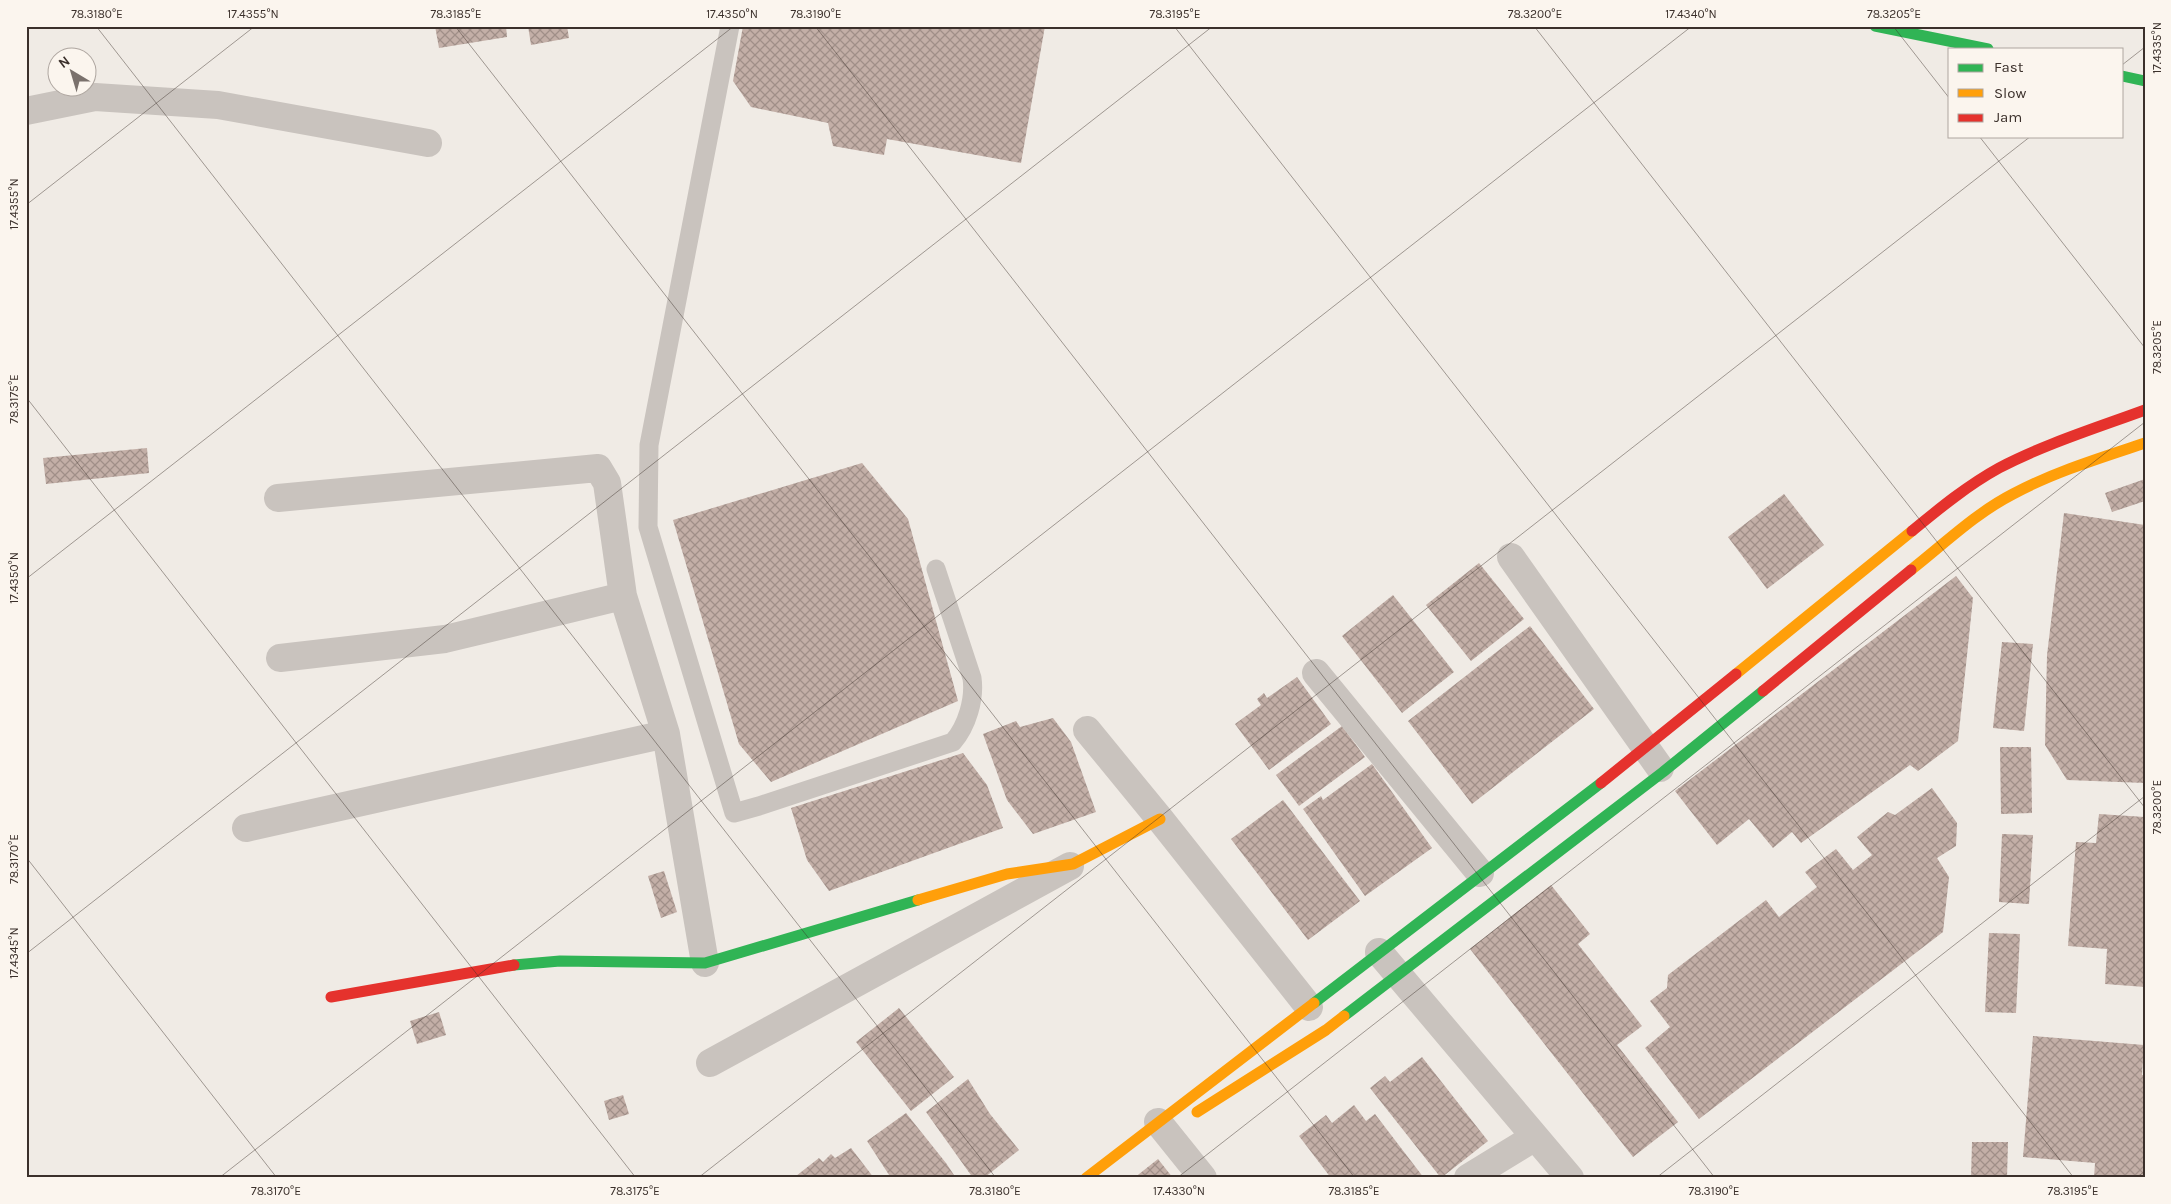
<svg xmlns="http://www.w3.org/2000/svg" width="2171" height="1204" viewBox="0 0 2171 1204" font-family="Karla,sans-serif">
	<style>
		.building { fill: url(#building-cross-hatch) }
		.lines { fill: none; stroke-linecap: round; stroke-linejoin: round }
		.lane { stroke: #c9c3be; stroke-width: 19 }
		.street { stroke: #c9c3be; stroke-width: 28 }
		.fast { stroke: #30b455; stroke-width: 11 }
		.slow { stroke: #ff9f0a; stroke-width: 11 }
		.jam { stroke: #e5322d; stroke-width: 11 }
		.ticks { fill: none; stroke: #3b302b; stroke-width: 1; stroke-opacity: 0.45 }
		.neatline { fill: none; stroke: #3b302b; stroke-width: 2 }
		.ticks-label { font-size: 12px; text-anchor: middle; fill: #3b302b }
	</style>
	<defs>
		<pattern id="building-cross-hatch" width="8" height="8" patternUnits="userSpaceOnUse" patternTransform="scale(1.25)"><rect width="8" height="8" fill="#c3afa7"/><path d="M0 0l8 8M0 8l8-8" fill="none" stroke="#a08f88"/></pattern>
	</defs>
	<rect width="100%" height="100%" fill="#f0ebe5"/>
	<path class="building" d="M435,26h71l1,11 -68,11z
		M528,26h39l2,12 -38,7z
		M743,26h302l-24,137 -134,-24 -3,16 -51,-9 -5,-23 -77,-16 -18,-26z
		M147,448l2,25 -103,11 -3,-26z
		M862,463l46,56 50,182 -187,81 -32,-38 -66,-224z
		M2145,479v22l-33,11 -7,-19z
		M1784,494l40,51 -57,44 -39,-52z
		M2064,513l81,12v258l-78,-3 -22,-35 2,-90z
		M1479,563l45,56 -53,42 -45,-56z
		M1956,576l17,22 -15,143 -40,30 -8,-6 -109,78 -9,-11 -19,16 -24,-29 -32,26 -42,-54z
		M1393,595l61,77 -52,41 -60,-77z
		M1530,626l64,83 -122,95 -64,-83z
		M2002,642l31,2 -9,87 -31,-3z
		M1297,677l34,47 -62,46 -34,-46 26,-19 -4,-6 7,-6 3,5z
		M1053,718l18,24 25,70 -63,22 -26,-34 -24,-66 33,-13 4,6z
		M1342,726l23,31 -66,49 -23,-31z
		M2000,747h31l1,66 -31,1z
		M963,753l24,32 16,43 -174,63 -22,-31 -16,-52z
		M1372,764l60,84 -67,48 -62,-87 18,-13 2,4z
		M1932,788l25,35 -1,23 -19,12 12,19 -6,55 -244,187 -54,-71 25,-21 -20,-26 17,-13 1,-13 98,-75 13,17 38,-30 -12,-15 31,-23 17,21 19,-15 -15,-18 31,-25 7,3z
		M1283,800l77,101 -52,39 -77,-101z
		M2099,814l46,3v170l-40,-3 2,-35 -39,-3 8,-104 20,1z
		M2002,834l31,1 -4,69 -30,-2z
		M664,871l13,41 -16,6 -13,-42z
		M1551,885l39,49 -12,10 64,82 -25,19 61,77 -45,35 -163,-208z
		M1989,933l31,1 -4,79 -31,-1z
		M899,1008l55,69 -43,34 -55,-69z
		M439,1012l7,23 -29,9 -7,-23z
		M2033,1036l111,9 -2,30h3v103h-51l1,-15 -72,-6z
		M1422,1057l66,84 -47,37 -71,-90 15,-12 5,6z
		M968,1079l22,35 29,36 -35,28h-11l-47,-66z
		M623,1095l6,19 -20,6 -5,-19z
		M1354,1105l12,16 9,-7 49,64h-93l-32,-42 27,-21 6,8z
		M906,1113l40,50 10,15h-65l-24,-37z
		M1972,1142h36l-1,36h-36z
		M851,1148l23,30h-77l-1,-2 23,-18 4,4 8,-8 4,4z
		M1158,1159l15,19h-39z"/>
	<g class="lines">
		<path class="lane" d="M730,26l-81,419 -1,82 86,286 25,-7 194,-64c14,-16 22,-43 19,-64l-36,-109"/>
		<path class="street" d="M26,111l69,-14 123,8 210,38
			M278,498l320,-30 9,15 16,113 43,138 39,229
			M1511,557l149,211
			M280,658l165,-19 178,-43
			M1316,673l164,200
			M1087,730l73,89 149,188
			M246,828l420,-94
			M1379,952l191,226
			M710,1063l360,-197
			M1158,1122l45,56
			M1468,1178l67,-41"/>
		<path class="fast" d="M1875,26l113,23
			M2122,76l23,5
			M514,965l46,-4 145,2 213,-63
			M1314,1003l287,-220
			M1344,1016l319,-244 100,-81"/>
		<path class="slow" d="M1911,570c33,-26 65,-57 102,-76 41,-22 87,-36 132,-51
			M1736,674l176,-143
			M918,900l89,-26 66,-10 87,-45
			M1197,1112l129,-82 18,-14
			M1086,1178l228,-175"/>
		<path class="jam" d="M1912,531c28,-23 56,-46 87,-63 46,-24 97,-40 146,-58
			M1763,691l148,-121
			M1601,783l135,-109
			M331,997l183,-32"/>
	</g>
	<path class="ticks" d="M96,26l900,1152M455,26l900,1152M815,26l900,1152M1174,26l900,1152M1534,26l611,782M1893,26l57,73M2122,65l23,-18M1979,136l166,212M26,205l229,-179M26,397l610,781M26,579l708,-553M26,857l251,321M26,954l1187,-928M219,1178l1473,-1152M698,1178l1333,-1042M1177,1178l968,-756M1656,1178l489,-382M2136,1178l9,-7"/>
	<rect width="2171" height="1204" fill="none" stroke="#fbf5ee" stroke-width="55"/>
	<rect x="1948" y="48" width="175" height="90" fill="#fbf5ee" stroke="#aea6a0"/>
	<rect x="1958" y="64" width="25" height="8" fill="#30b455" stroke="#aea6a0"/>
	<text x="1994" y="72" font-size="15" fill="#3b302b">Fast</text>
	<rect x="1958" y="89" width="25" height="8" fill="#ff9f0a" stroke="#aea6a0"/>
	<text x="1994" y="98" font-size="15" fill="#3b302b">Slow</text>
	<rect x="1958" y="114" width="25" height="8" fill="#e5322d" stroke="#aea6a0"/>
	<text x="1994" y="122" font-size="15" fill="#3b302b">Jam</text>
	<g transform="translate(72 72) rotate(322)"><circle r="24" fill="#fbf5ee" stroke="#aea6a0"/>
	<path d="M0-4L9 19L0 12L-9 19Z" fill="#7a716c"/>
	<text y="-8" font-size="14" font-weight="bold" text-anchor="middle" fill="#3b302b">N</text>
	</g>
	<rect x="28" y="28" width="2116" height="1148" class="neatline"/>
	<g class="ticks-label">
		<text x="97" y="18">78.3180°E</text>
		<text x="253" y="18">17.4355°N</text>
		<text x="456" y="18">78.3185°E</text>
		<text x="732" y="18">17.4350°N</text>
		<text x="816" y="18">78.3190°E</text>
		<text x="1175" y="18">78.3195°E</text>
		<text x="1535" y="18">78.3200°E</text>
		<text x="1691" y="18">17.4340°N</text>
		<text x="1894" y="18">78.3205°E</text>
		<text transform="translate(2157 48) rotate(-90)" y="4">17.4335°N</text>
		<text transform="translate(14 204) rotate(-90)" y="4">17.4355°N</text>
		<text transform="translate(2157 347) rotate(-90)" y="4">78.3205°E</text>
		<text transform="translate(14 399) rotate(-90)" y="4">78.3175°E</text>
		<text transform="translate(14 578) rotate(-90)" y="4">17.4350°N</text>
		<text transform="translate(2157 807) rotate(-90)" y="4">78.3200°E</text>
		<text transform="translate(14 859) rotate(-90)" y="4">78.3170°E</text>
		<text transform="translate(14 953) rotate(-90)" y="4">17.4345°N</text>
		<text x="276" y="1195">78.3170°E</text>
		<text x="635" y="1195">78.3175°E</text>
		<text x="995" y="1195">78.3180°E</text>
		<text x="1179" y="1195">17.4330°N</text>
		<text x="1354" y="1195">78.3185°E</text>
		<text x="1714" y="1195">78.3190°E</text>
		<text x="2073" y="1195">78.3195°E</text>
	</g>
</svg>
